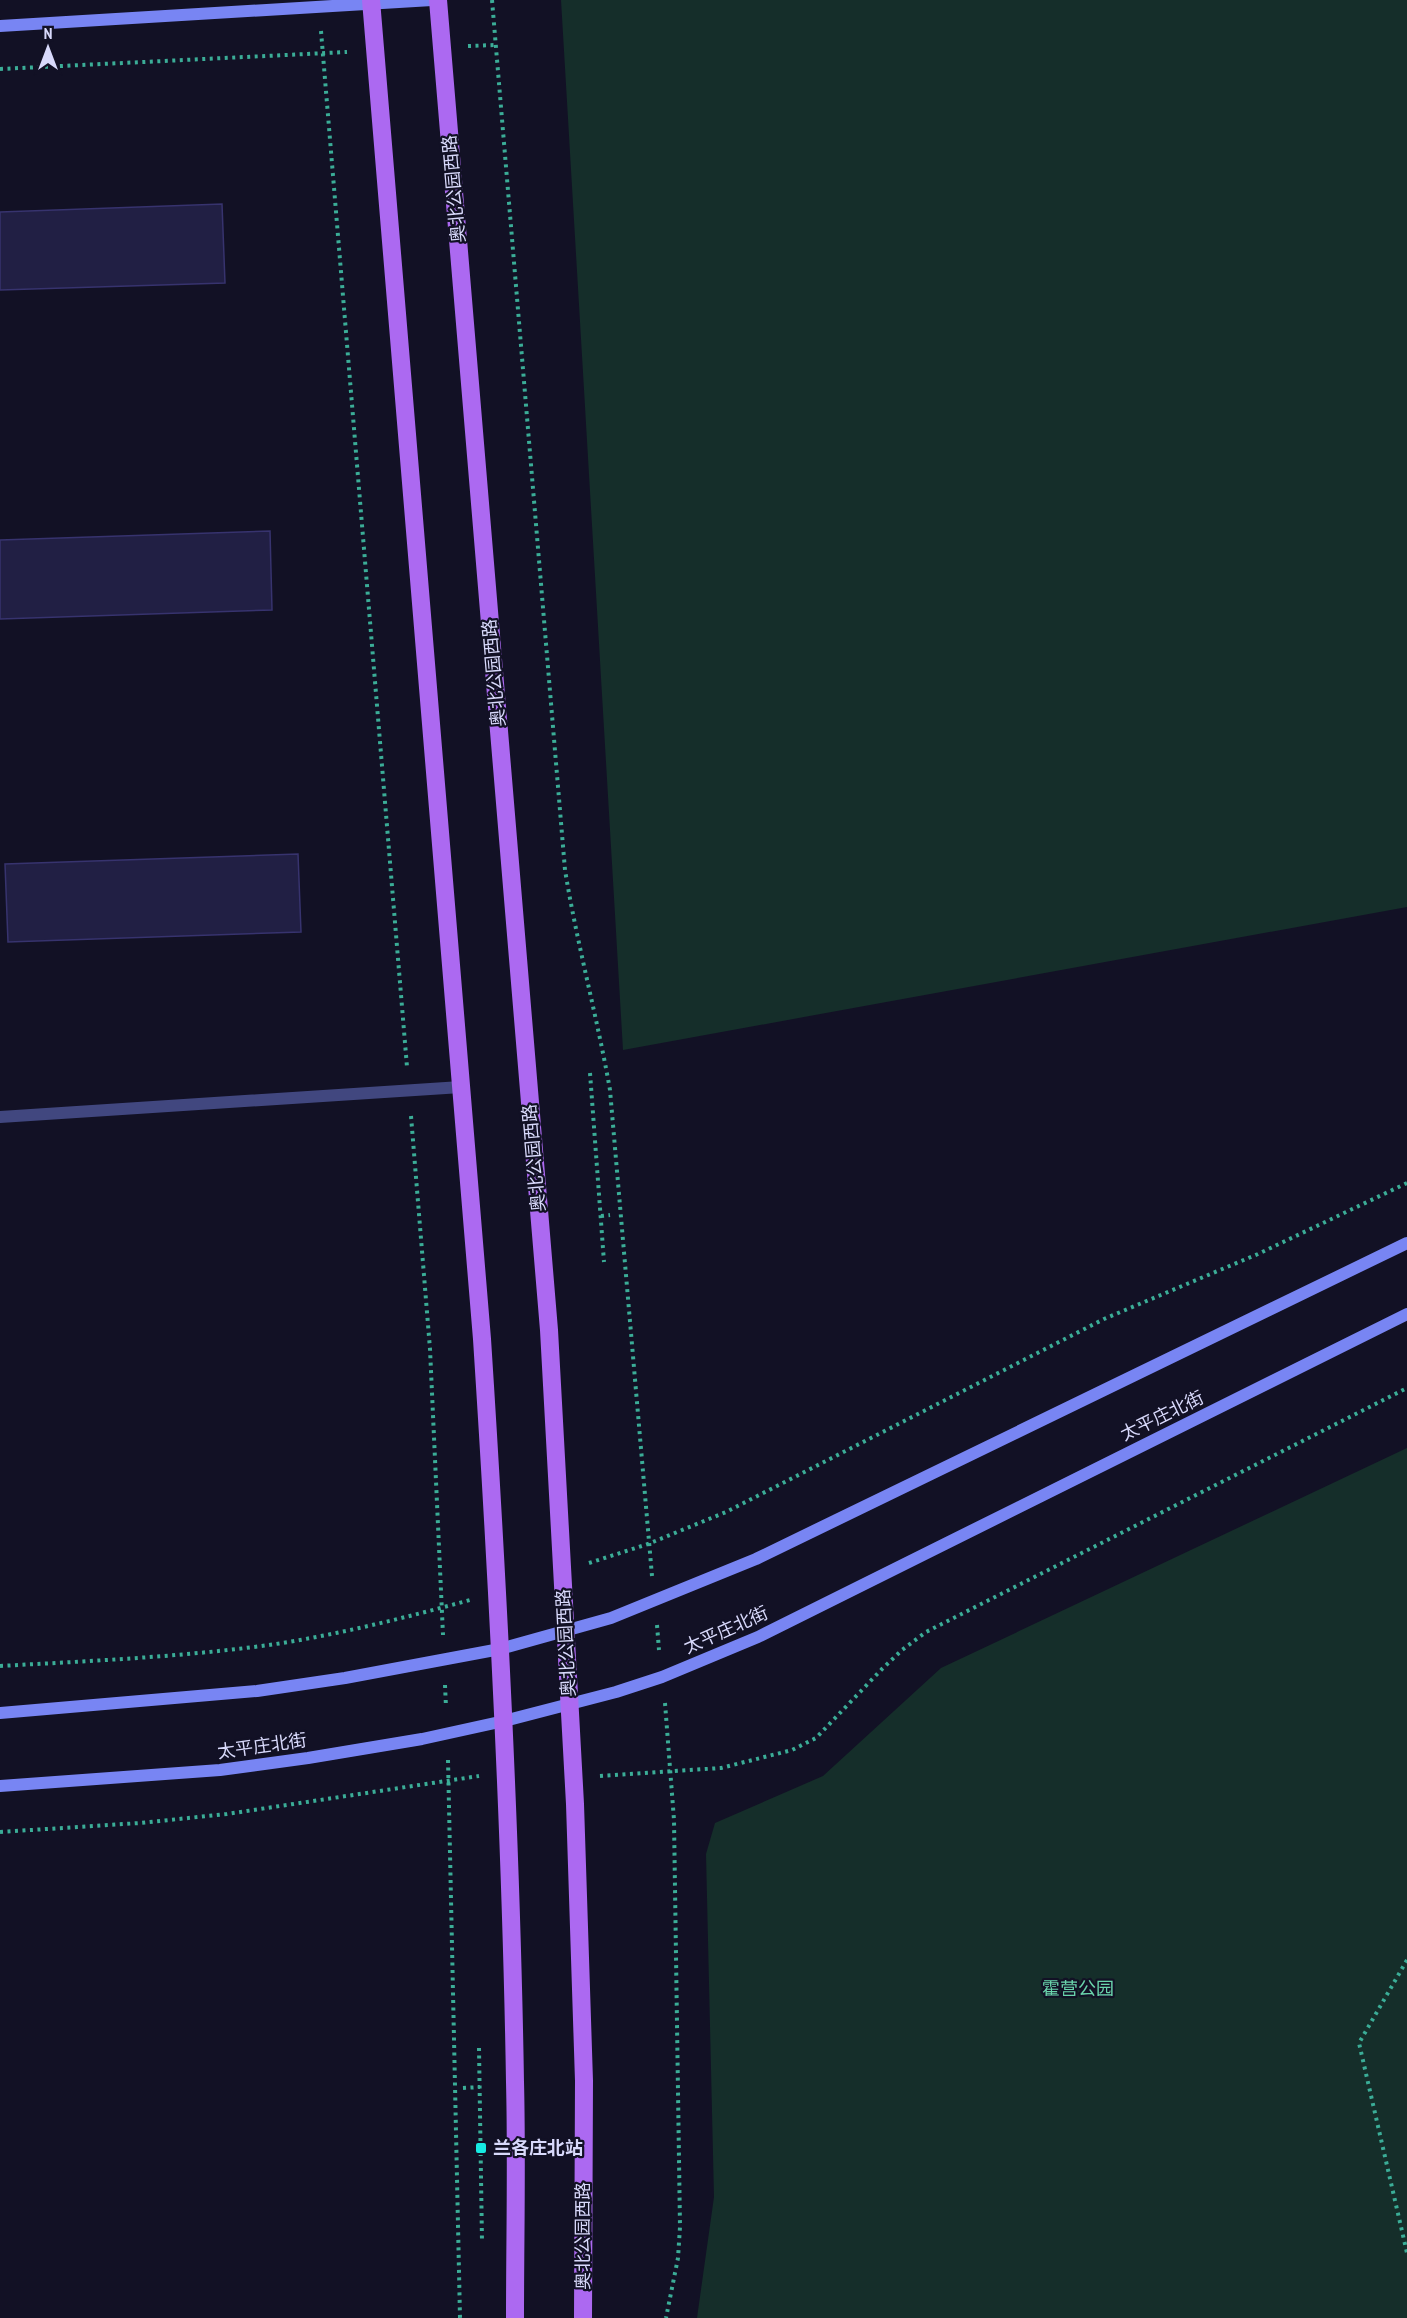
<svg xmlns="http://www.w3.org/2000/svg" width="1407" height="2318" viewBox="0 0 1407 2318" font-family="'PT Sans Narrow','Noto Sans SC',sans-serif">
	<style>
		.green { fill: #152e2a }
		.building { fill: #211f44; stroke: #37336e; stroke-width: 1.5 }
		.lines { fill: none; stroke-linecap: round; stroke-linejoin: round }
		.path { stroke: #3bad97; stroke-width: 4; stroke-dasharray: 3 4.5; stroke-linecap: butt }
		.street { stroke: #41477f; stroke-width: 12 }
		.secondary { stroke: #7885f3; stroke-width: 12 }
		.primary { stroke: #ac69f1; stroke-width: 18 }
		.poi-dot { fill: #16eae2; stroke: #121125; stroke-width: 2 }
		.labels { text-anchor: middle; stroke-width: 4.5; stroke-linejoin: round; paint-order: stroke }
		.street-label { font-size: 18px; fill: #d8d9fb; stroke: #121125 }
		.park-label { font-size: 18px; fill: #6ad5ac; stroke: #121125 }
		.poi-label { font-size: 18px; font-weight: bold; fill: #d8d9fb; stroke: #121125; text-anchor: start }
	</style>
	<rect width="100%" height="100%" fill="#121125"/>
	<path class="green" d="M561,0h846v907l-784,143z
		M1407,1448v870h-710l17,-121 -8,-343 9,-31 108,-47 118,-108z"/>
	<path class="building" d="M222,204l3,79 -225,7v-78z
		M270,531l2,79 -272,9v-79z
		M298,854l3,78 -293,10 -3,-78z"/>
	<g class="lines">
		<path class="path" d="M492,0l73,870c12,74 32,146 45,220l42,486
			M321,31l86,1036
			M468,46l28,-1
			M0,69l347,-17
			M590,1073l14,189
			M411,1116l19,233 13,286
			M601,1216l9,-1
			M589,1563l59,-19 78,-32 378,-193 154,-65 149,-71
			M657,1625l2,25
			M0,1666c90,-5 180,-9 269,-21 68,-10 135,-27 201,-45
			M445,1685l1,22
			M665,1703l9,117 6,407 -2,31 -12,60
			M448,1760l12,558
			M600,1776l121,-8 71,-18 24,-12 66,-69 20,-19 24,-18 481,-244
			M0,1832l140,-9 87,-9 252,-38
			M1407,1960l-48,83 48,210
			M479,2048l3,194
			M463,2088l17,-1"/>
		<path class="street" d="M0,1117l461,-30"/>
		<path class="secondary" d="M0,26l432,-26
			M0,1713l257,-22 88,-13 155,-29 111,-31 145,-59 651,-316
			M0,1786l220,-16 88,-12 114,-19 82,-18 112,-29 46,-15 96,-40 649,-323"/>
		<path class="primary" d="M371,0l111,1339c16,247 29,495 33,743 2,78 0,157 0,236
			M438,0l111,1330 26,474 9,277 -1,237"/>
	</g>
	<rect class="poi-dot" x="475" y="2142" width="12" height="12" rx="3"/>
	<g class="labels">
		<g class="street-label">
			<text transform="translate(454 189) rotate(-95)" y="6">奥北公园西路</text>
			<text transform="translate(494 673) rotate(-95)" y="6">奥北公园西路</text>
			<text transform="translate(534 1158) rotate(-95)" y="6">奥北公园西路</text>
			<text transform="translate(1162 1416) rotate(-26)" y="6">太平庄北街</text>
			<text transform="translate(726 1630) rotate(-24)" y="6">太平庄北街</text>
			<text transform="translate(566 1643) rotate(-93)" y="6">奥北公园西路</text>
			<text transform="translate(262 1746) rotate(-8)" y="6">太平庄北街</text>
			<text transform="translate(583 2236) rotate(-90)" y="6">奥北公园西路</text>
		</g>
		<g class="park-label">
			<text x="1078" y="1995">霍营公园</text>
		</g>
		<g class="poi-label">
			<text x="493" y="2154">兰各庄北站</text>
		</g>
	</g>
	<g transform="translate(48 48)" stroke="#121125" stroke-width="4.5" paint-order="stroke">
	<path d="M0-4.5L10 22L0 15L-10 22Z" fill="#d8d9fb"/>
	<text y="-9" font-size="16" font-weight="bold" text-anchor="middle" fill="#d8d9fb">N</text>
	</g>
</svg>
